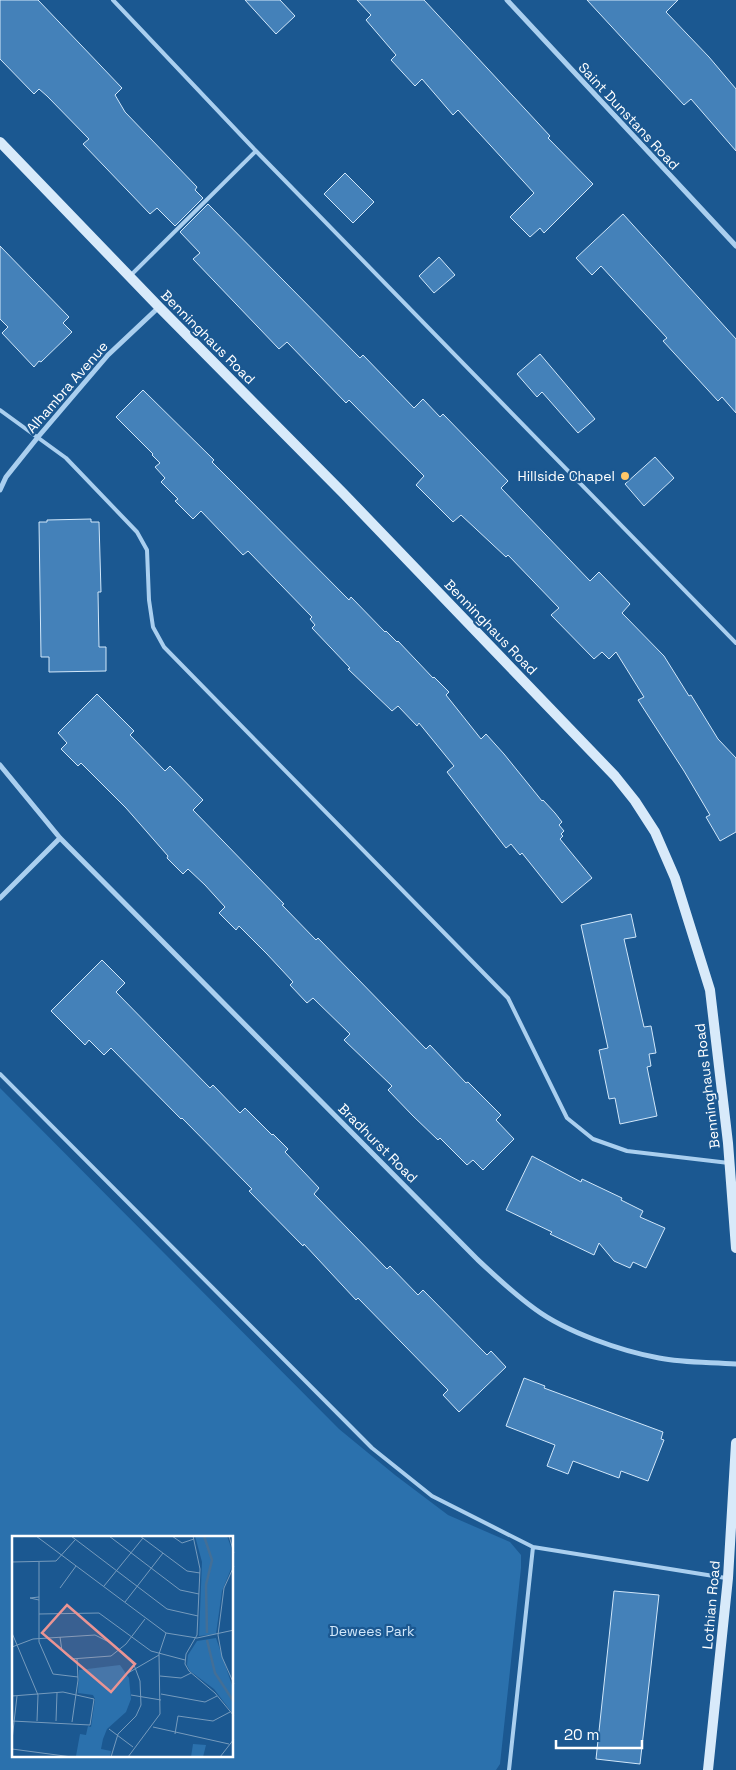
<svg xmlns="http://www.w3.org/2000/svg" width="736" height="1770" viewBox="0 0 736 1770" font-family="'Space Grotesk',sans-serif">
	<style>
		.green { fill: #2b71ad; fill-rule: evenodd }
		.building { fill: #4481b9; stroke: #d1e7fa }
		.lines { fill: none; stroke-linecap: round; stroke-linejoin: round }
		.lane { stroke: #aacfef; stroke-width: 4 }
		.street { stroke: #aacfef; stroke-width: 5 }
		.secondary { stroke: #d8eafa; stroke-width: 10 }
		.poi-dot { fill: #ffc768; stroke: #1b5891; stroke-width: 2 }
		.labels { text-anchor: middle; stroke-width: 4.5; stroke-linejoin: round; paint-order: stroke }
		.street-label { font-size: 14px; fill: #fff; stroke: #1b5891 }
		.poi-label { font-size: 14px; fill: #fff; stroke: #1b5891; text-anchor: end }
		.park-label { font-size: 14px; fill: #d1e7fa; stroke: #1b5891 }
		.inset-river { fill: none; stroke: #436f97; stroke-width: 2.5 }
		.inset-road { fill: none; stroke: #769bbd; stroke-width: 1 }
		.view { fill: #ea9494; fill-opacity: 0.15; stroke: #ea9494; stroke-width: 2.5 }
		.inset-edge { fill: none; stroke: #fff; stroke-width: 2.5 }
	</style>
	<rect width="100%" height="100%" fill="#1b5891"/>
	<path class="green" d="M0,1088l339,341 56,46 53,40 62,27 11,13v13l-21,196 -4,6h-496zM14,1538h218v218h-218z"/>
	<path class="building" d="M0,0h38l84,88 -7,7 10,17 72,75 -2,3 8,8 -28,28 -18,-18 -7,6 -67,-70 6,-5 -42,-43 -8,-7 -5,5 -34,-35z
		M245,0h35l15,16 -19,18z
		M357,0h67l126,136 -2,2 45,46 -49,49 -4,-5 -10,9 -20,-20 24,-24 -76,-83 -5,5 -31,-36 -7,7 -24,-26 5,-5 -30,-35 5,-5z
		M587,0h91l-12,12 43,45 27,32v62l-45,-52 -7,6z
		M345,173l29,29 -21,21 -29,-29z
		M208,204l152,154 3,-3 51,53 9,-9 17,18 3,-3 65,67 -7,7 89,93 9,-9 31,32 -8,9 42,43 25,40 2,-1 27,44 18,19v74l-16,9 -14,-24 4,-2 -26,-44 -46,-71 6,-3 -28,-45 -7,7 -7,-7 -8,7 -43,-44 8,-7 -51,-53 -2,2 -45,-42 -8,7 -37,-37 8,-9 -75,-76 -3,3 -59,-61 -8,7 -86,-90 7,-6 -20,-21z
		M623,214l113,125v74l-14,-16 -4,4 -55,-60 4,-3 -66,-72 -9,9 -16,-17z
		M0,246l69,71 -6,6 9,9 -31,30 -2,-1 -5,6 -32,-34 6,-6 -8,-8z
		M439,257l16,18 -21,18 -15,-17z
		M540,354l55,65 -17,14 -36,-41 -5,5 -20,-23z
		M143,390l71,70 -2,2 19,19 118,119 2,-3 34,35 1,-1 11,11 1,-1 35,37 1,-1 15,15 -3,3 35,44 5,-5 18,20 38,47 1,-1 12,13 7,9 -3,3 5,6 -3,3 2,2 -3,3 32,39 -30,25 -40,-50 -2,2 -9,-11 -5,4 -59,-76 7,-6 -35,-43 -2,3 -19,-20 -6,5 -44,-42 2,-1 -38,-40 3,-3 -5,-6 2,-2 -64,-66 -5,4 -42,-44 -8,8 -18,-18 3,-2 -17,-17 4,-4 -10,-11 5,-4 -8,-8 1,-1 -37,-37z
		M655,457l19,21 -30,28 -19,-22z
		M91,519v3h8l2,70h-3l1,55h7v24l-57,1v-15h-8l-2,-135h8v-2z
		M97,694l37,37 -4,4 35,36 5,-5 33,34 -10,10 91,94 -2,1 34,35 2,-2 108,111 4,-4 36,38 2,-1 33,33 -5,5 18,19 -31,31 -10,-10 -6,5 -27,-27 -2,2 -25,-24 -25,-26 4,-4 -48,-46 6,-6 -37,-36 -6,5 -17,-18 3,-3 -26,-28 -28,-28 -3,4 -17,-17 6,-6 -20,-22 -17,-16 -5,5 -16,-16 1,-2 -42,-48 -45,-45 -3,3 -17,-17 6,-6 -9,-10z
		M631,914l5,23 -12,2 20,88 7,-1 5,27 -7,1 2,12 -4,1 10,49 -37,8 -5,-26 -6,1 -10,-49 9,-2 -27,-123z
		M102,960l23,23 -9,9 94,96 3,-3 27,28 5,-5 27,27 1,-1 15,15 -3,3 34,36 -5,6 73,75 3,-3 28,29 5,-5 64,65 4,-4 15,16 -47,45 -16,-17 5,-5 -90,-92 -2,2 -52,-56 -1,2 -54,-55 3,-2 -70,-71 -1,1 -70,-71 -7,7 -15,-15 -4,5 -34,-34z
		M532,1156l49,26 1,-3 40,19 -1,2 22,11 -3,6 25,11 -19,40 -13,-6 -3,6 -16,-7 -15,-18 -5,12 -44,-21 2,-2 -46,-22z
		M524,1378l21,8 -1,2 119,44 -2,7 3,1 -16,41 -27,-10 -2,7 -46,-17 -5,13 -21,-8 8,-21 -49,-19z
		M614,1591l45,4 -19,169 -44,-5z"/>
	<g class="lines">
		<path class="lane" d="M113,0l143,151 480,492
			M130,276l126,-125
			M0,410l66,48 71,74 10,18 2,50 4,27 11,20 344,351 59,120 26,21 34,12 102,12
			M0,1074l372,374 60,48 101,51 193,31
			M509,1770l24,-223"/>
		<path class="street" d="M507,0l229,246
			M0,490l6,-13 32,-40 70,-82 51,-48
			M0,765l60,73 417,421c18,17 37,35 58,50 31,23 86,42 124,49 25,5 52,4 77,6
			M0,898l60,-60"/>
		<path class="secondary" d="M0,142l159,165 184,186 272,283 20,25 20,31 20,46 35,112 18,153 8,105
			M708,1770l20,-192 8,-135"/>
	</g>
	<circle class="poi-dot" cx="625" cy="476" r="5"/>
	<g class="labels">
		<g class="street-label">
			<text transform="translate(629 116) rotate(47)" y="5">Saint Dunstans Road</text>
			<text transform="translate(208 337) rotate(45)" y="5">Benninghaus Road</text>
			<text transform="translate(67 387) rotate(-49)" y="5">Alhambra Avenue</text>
			<text transform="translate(491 627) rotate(46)" y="5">Benninghaus Road</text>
			<text transform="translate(707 1086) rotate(-97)" y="5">Benninghaus Road</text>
			<text transform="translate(378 1143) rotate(45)" y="5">Bradhurst Road</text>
			<text transform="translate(711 1605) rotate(-85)" y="5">Lothian Road</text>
		</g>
		<g class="poi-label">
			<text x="615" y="481">Hillside Chapel</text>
		</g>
		<g class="park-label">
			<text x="372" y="1636">Dewees Park</text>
		</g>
	</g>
	<g transform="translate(12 1536)">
		<rect width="221" height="221" fill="#1b5891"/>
		<path d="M183,0h32l4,11v22l-9,22 -6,43 -17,2 3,-74zM204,102l17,50v26l-19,-25 -24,-18 -3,-6 1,-10 9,-14zM108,129l9,13 2,21 -5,13 -19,17 -4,10 -2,10 10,2 -1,6 -34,-1 4,-22 6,1 2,-9 3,1 4,-28 -2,-4 -15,-2 1,-23zM181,208l13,1 -3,12h-12z" fill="#2b71ad"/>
		<path class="inset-river" d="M192,0l8,24 -6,25 1,48M195,104l8,33 19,29"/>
		<path class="inset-road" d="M24,0l130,97 31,5 37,-8M59,0l96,73 31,7M97,0l71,54 19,4M128,0l47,35 13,2M160,0l10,7 12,-4M181,0l7,33 -3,66 -11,19 -1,10 4,7 26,22 19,23M217,0l5,17M0,26l44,-1 19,-21M27,26v80l14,32 25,3M222,30l-10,22 -6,47 4,22 12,27M92,50l39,-48M48,52l16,-22M27,61l-9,1 9,2M113,66l38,-49M27,78l60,-1 52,38 34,9M0,97l26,62 -1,26M48,101l2,14 9,8 40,-3 15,-12 19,-25M0,111l21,-8 62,-4 16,8 23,22 6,16 1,24 -5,11 -18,18 -7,23M116,137l31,-18M148,140l21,2 10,-5M149,158l44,8 12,-6M119,159l30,5M0,160l51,-4 31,7 -4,26 -78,-4M44,185l1,-28M60,186l6,-42 -1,-21M141,191l76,17M97,193l24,18M163,198l3,-18 35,5 17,-9M0,204l5,-44M0,213l60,8M116,221l32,-43 -1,-60 7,-21M208,221l14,-18"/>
		<path class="view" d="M55,69l68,59 -24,28 -69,-59z"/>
		<rect width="221" height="221" class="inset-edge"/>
	</g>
	<path d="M556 1740v8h86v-8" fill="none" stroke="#ffffff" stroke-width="2.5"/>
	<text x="564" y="1740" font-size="15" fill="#ffffff" stroke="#1b5891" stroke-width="4" paint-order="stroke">20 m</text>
</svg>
